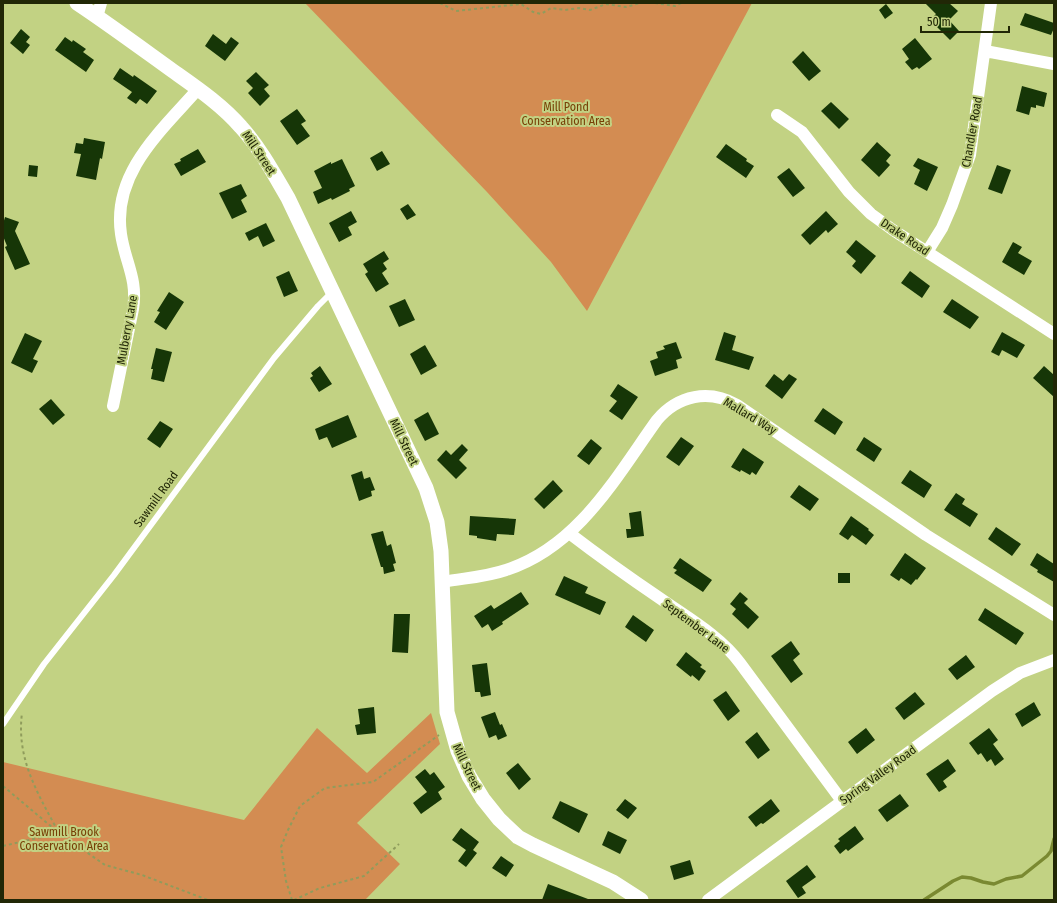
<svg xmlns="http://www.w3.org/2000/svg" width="1057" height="903" viewBox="0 0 1057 903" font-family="'Fira Sans Condensed',sans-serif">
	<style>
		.green { fill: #d38c52 }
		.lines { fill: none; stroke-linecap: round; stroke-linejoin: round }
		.stream { stroke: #7a8931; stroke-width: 3.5 }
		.building { fill: #163607 }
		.path { stroke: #8f9c5c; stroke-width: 2; stroke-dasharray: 3 3; stroke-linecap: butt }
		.service { stroke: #fff; stroke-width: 6 }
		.minor { stroke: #fff; stroke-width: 12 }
		.tertiary { stroke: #fff; stroke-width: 15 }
		.labels { text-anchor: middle; stroke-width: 4; stroke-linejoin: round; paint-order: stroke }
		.park-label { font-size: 12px; fill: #773f05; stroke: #c2d283 }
		.street-label { font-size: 12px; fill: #212706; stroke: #c2d283 }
	</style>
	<rect width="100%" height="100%" fill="#c2d283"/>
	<path class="green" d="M305,3h447l-165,308 -36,-49 -64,-70z
		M431,713l9,31 -83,79 43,41 -35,36h-362v-138l241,58 73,-92 50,45z"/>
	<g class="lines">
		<path class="stream" d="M924,900l29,-19 9,-4 9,1 12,4 11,2 12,-5 16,-3 25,-20 4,-5 3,-12"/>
	</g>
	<path class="building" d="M925,3h24l9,8 -9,9 10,11 -9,9 -20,-20 6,-6z
		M886,4l7,9 -8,6 -6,-9z
		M1025,13l29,10v5l-3,7 -31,-10z
		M21,29l9,8 -4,5 4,3 -7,9 -13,-11z
		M213,34l13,10 5,-7 8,6 -14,18 -20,-15z
		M65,37l7,5 1,-2 13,9 -3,3 11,8 -8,12 -31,-22z
		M915,38l17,21 -13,10 -2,-2 -5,3 -7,-8 4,-3 -7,-10z
		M803,51l18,20 -12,10 -17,-19z
		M120,68l13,9 1,-2 23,16 -10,13 -7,-5 -4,5 -9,-6 5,-6 -19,-13z
		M256,72l13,13 -5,4 6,7 -10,10 -12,-13 5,-5 -7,-7z
		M1022,86l25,7 -3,14 -8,-2v3l-5,-1 -2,8 -13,-4z
		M831,102l18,17 -10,10 -18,-18z
		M297,109l9,12 -5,3 9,12 -13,9 -17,-24z
		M84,138l21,4 -3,17 -2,-1 -4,22 -20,-4 5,-22 -7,-1 2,-10 7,1z
		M877,142l14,13 -5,6 4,4 -11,12 -18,-17z
		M726,144l21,15 -1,2 8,5 -8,12 -30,-21z
		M198,149l8,13 -25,14 -7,-12 7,-3 -1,-2z
		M382,151l8,13 -13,7 -7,-13z
		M918,158l20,9 -11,24 -13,-7 6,-14 -7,-4z
		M342,159l13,27 -6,3 1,2 -18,9 -1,-2 -13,6 -5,-12 9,-4 -8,-17 17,-9v2z
		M29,165l9,1 -1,11 -9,-1z
		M997,165l14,5 -9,24 -14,-5z
		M789,168l16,20 -12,9 -16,-20z
		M241,184l6,12 -6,4 6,12 -15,7 -13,-26z
		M408,204l8,11 -9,5 -7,-11z
		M351,211l6,11 -9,5 4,8 -13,7 -10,-19z
		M826,211l12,13 -10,9 -2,-3 -16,15 -9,-10z
		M5,217l14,5 -4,9 15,33 -15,6 -10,-23 2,-1 -4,-10v-12z
		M266,223l9,18 -12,6 -5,-11 -9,5 -4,-8z
		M856,240l20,16 -15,18 -9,-8 4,-5 -10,-9z
		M1013,242l9,5 -4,6 14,8 -8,14 -22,-13z
		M384,251l5,8 -6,4 4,6 -5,4 7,11 -13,8 -11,-18 3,-2 -5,-8z
		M289,271l9,20 -14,6 -8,-20z
		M910,271l20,15 -8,12 -21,-15z
		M169,292l15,10 -18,28 -12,-8 6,-10 -3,-1z
		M405,299l10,21 -16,7 -10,-21z
		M952,299l27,18 -9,12 -27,-17z
		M724,332l12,4 -4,14 22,7 -5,13 -34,-10z
		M1002,332l23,13 -8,13 -15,-8 -3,6 -8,-4z
		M25,333l17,8 -9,18 5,2 -6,12 -21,-10z
		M676,342l6,16 -6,2 2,8 -23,8 -5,-15 8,-3 -2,-6 9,-3 -2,-3z
		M425,345l12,21 -16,9 -11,-21z
		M156,348l16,4 -8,30 -13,-3 2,-10h-2z
		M320,366l12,18 -13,8 -9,-14 3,-2 -2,-3z
		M1044,366l10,9v22l-21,-19z
		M774,374l9,7 6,-7 8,5 -15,20 -17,-13z
		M618,384l20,13 -16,23 -13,-9 8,-10 -7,-5z
		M51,399l14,16 -12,10 -14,-16z
		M823,408l20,14 -8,13 -21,-14z
		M428,412l11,22 -14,7 -11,-21z
		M348,415l9,22 -25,11 -5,-11 -8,3 -4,-11z
		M160,421l13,8 -13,19 -13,-9z
		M681,437l13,9 -15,20 -13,-9z
		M864,437l18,12 -8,13 -18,-12z
		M591,439l11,9 -13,17 -12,-9z
		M462,444l6,6 -9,10 8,8 -11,11 -19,-19 9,-10 5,5z
		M743,448l21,14 -8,13 -4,-3 -2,3 -9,-5 -1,2 -9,-5z
		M910,470l22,15 -8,13 -23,-15z
		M362,471l2,8 6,-2 5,13 -4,1 1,5 -13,5 -8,-26z
		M553,480l10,11 -19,18 -10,-10z
		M799,485l20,14 -9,12 -20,-14z
		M956,493l9,6 -3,5 16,10 -8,13 -26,-17z
		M641,511l3,25 -17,2 -1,-9h5l-2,-16z
		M470,516l46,3 -2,16 -17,-1 -1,7 -19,-3v-2l-8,-1z
		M851,516l18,13 -1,1 6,5 -8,10 -14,-10 -4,5 -9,-6z
		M996,527l25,17 -9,12 -24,-17z
		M383,531l4,15 4,-2 5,19 -3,1 2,7 -11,3 -1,-7h-2l-10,-33z
		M905,553l21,15 -9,12 -1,-1 -5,6 -10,-7 -2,3 -9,-6z
		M1037,553l17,11v18l-17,-10 1,-2 -8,-5z
		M680,558l32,22 -9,12 -29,-19 3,-3 -4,-2z
		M838,573h12v10h-12z
		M564,576l24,11 -3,6 21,9 -6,13 -45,-20z
		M521,592l8,12 -27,18 1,2 -11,7 -4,-7 -6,4 -8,-12 17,-11 3,4z
		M740,592l8,7 -4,4 15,14 -11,12 -16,-15 4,-5 -6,-5z
		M985,608l39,25 -8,12 -38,-25z
		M394,614h16l-2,39 -16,-1z
		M633,615l21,15 -8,12 -21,-15z
		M791,641l9,13 -7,6 10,14 -12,9 -20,-27z
		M686,652l16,13 -2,2 6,4 -7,10 -7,-6 -1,2 -15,-12z
		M966,655l9,12 -18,13 -9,-11z
		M487,663l4,32 -10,2 -1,-5h-5l-3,-27z
		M726,691l14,20 -12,10 -15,-21z
		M915,692l10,12 -21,16 -9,-12z
		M1034,702l7,13 -19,12 -7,-13z
		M374,707l2,26 -19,2 -2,-10 5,-1 -2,-15z
		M495,712l5,13 2,-1 5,12 -9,4 -2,-5 -7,3 -8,-21z
		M866,728l9,12 -18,14 -9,-12z
		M989,728l9,12 -5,4 11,15 -9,7 -4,-7 -4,3 -6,-9 -3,2 -9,-12z
		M757,732l13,18 -12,9 -13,-17z
		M948,759l8,12 -13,10 4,6 -8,5 -13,-18z
		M518,763l13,16 -12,11 -13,-17z
		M425,769l5,6 4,-3 11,15 -7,5 4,7 -21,15 -8,-11 14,-11 -12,-15z
		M900,794l9,12 -22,16 -9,-12z
		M625,799l12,9 -9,11 -12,-9z
		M771,799l9,12 -17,13 -2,-1 -5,4 -8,-10z
		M560,801l28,13 -9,19 -27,-15z
		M855,826l9,13 -16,12 -2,-2 -6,5 -6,-8 6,-5 -2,-2z
		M461,828l18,14 -6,8 4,3 -11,14 -8,-6 8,-11 -14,-10z
		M608,831l19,9 -7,14 -18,-9z
		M501,856l13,9 -8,12 -14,-9z
		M690,860l4,14 -20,6 -4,-14z
		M807,865l9,12 -14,10 4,6 -8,5 -12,-17z
		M548,884l40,15v1h-46z"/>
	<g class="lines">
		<path class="path" d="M440,3l16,8 65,-7 12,8 8,2 10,-6 14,2 14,-2 11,2 16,-6 20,3 14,-4
			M655,3l20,3 6,-3
			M3,786l56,47 46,32 37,10 66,25
			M3,846l56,-13c-21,-39 -43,-74 -37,-120
			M292,900l-6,-19 -5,-34 7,-17 12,-24 25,-18 48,-6 66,-47
			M294,900l26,-12 44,-12 35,-32"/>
		<path class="service" d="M3,724l41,-60 70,-89 160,-217 44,-52 14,-14"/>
		<path class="minor" d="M97,17l4,-14
			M985,51l69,13
			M777,115l25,17 47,60 22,22 22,16 161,104
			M927,252l15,-24 10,-23 18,-50 21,-152
			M113,406l20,-97c5,-30 -8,-47 -12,-75 -9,-61 40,-103 77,-145
			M569,533c30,23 61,45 92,66 27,19 59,37 79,64l102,138
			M443,582c21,-4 43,-5 63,-12 72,-23 110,-93 151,-150 21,-25 52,-31 80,-15l189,130 128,80
			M708,900l284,-209 28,-18 34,-13"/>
		<path class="tertiary" d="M77,3c33,22 64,45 96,68 24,17 49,34 68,56 19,21 33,47 47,71l138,290 11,34 4,29 6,161 11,39 11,25 14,23 16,20 19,18 15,8 80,37 28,18"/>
	</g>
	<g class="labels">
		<g class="park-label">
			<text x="566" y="111">Mill Pond<tspan x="566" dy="14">Conservation Area</tspan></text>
			<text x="64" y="836">Sawmill Brook<tspan x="64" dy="14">Conservation Area</tspan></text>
		</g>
		<g class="street-label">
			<text transform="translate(972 132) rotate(-80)" y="4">Chandler Road</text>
			<text transform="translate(259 153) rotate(56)" y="4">Mill Street</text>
			<text transform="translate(905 237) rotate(34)" y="4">Drake Road</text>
			<text transform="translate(127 330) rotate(-80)" y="4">Mulberry Lane</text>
			<text transform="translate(750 416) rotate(31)" y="4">Mallard Way</text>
			<text transform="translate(404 442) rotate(64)" y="4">Mill Street</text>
			<text transform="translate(156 499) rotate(-54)" y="4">Sawmill Road</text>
			<text transform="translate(696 626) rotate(37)" y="4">September Lane</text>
			<text transform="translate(467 767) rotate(64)" y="4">Mill Street</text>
			<text transform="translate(878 775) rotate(-36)" y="4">Spring Valley Road</text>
		</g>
	</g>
	<rect width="1057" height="903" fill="none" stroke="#212706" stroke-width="8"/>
	<path d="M921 26v6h88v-6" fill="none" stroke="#212706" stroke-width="2"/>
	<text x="927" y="26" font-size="12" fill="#212706" stroke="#c2d283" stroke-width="3" paint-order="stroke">50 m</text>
</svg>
